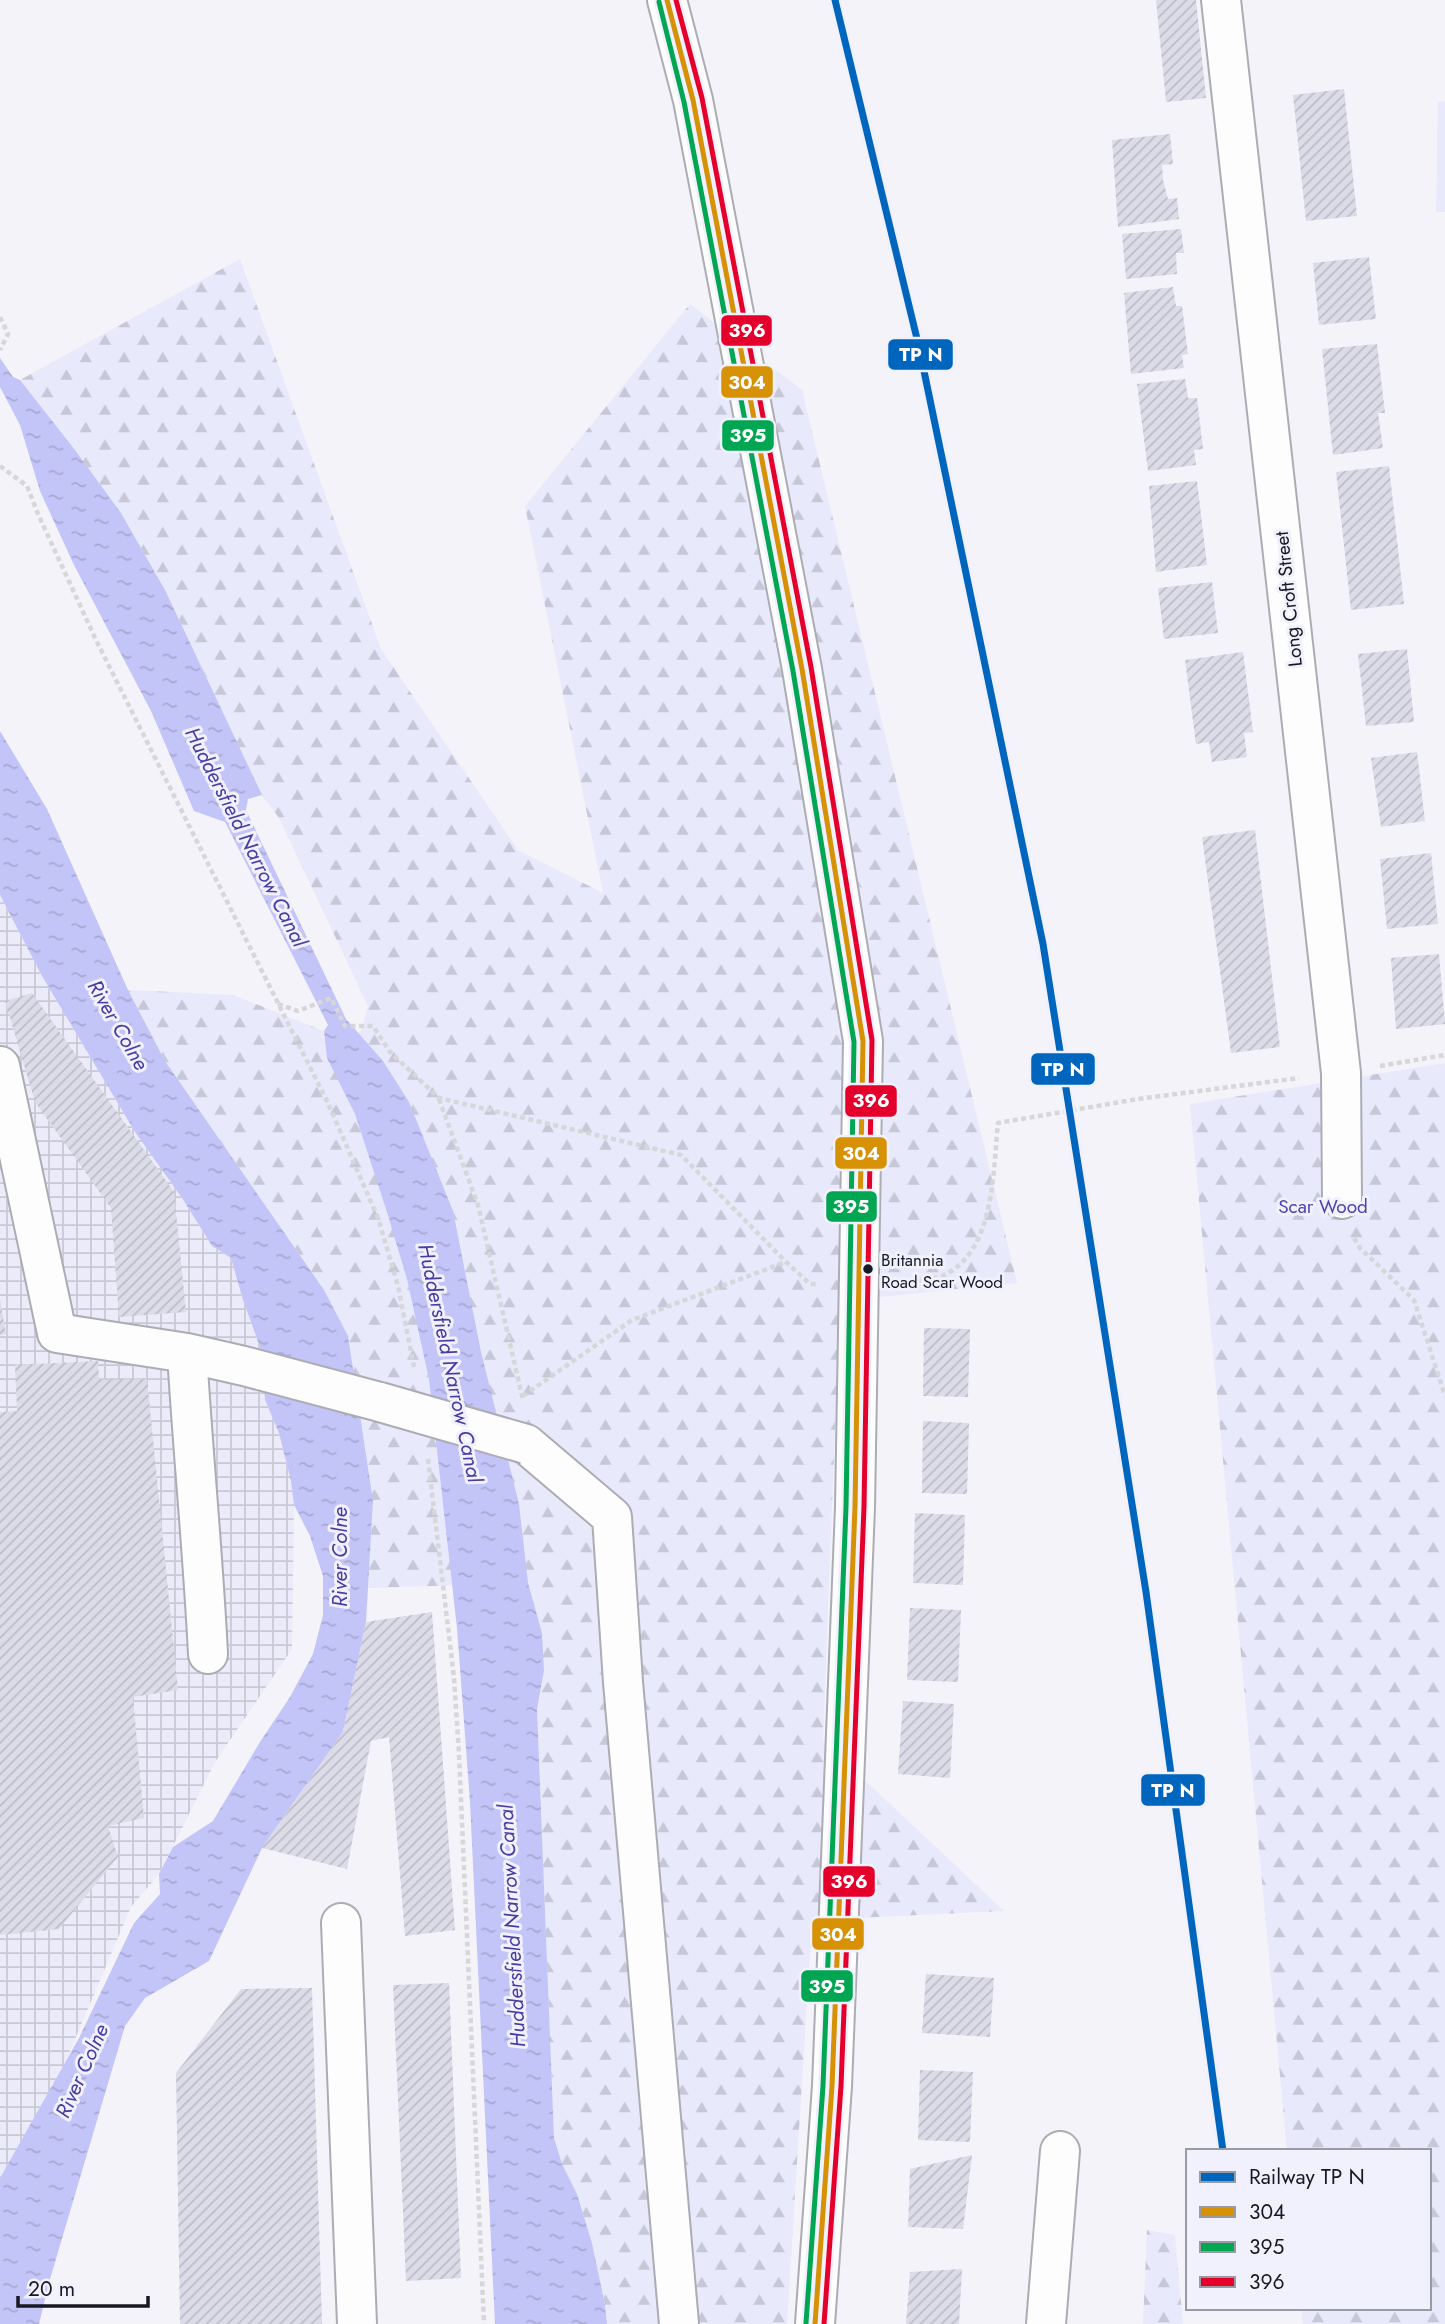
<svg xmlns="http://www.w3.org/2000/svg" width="1445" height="2324" viewBox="0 0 1445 2324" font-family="Jost,sans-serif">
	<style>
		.industrial { fill: url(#industrial-grid) }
		.forest { fill: url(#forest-firs) }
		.park { fill: #e8e9fb }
		.water { fill: url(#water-ripples) }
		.building { fill: url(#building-hatch) }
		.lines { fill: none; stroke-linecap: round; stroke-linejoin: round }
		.minor-casing { stroke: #acacb4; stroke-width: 42 }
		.path { stroke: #d7d7da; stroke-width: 4.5; stroke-dasharray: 5 3.5; stroke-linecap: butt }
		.minor { stroke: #fdfdfe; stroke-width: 38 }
		.minor-bridge-casing { stroke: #acacb4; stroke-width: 42; stroke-linecap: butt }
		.minor-bridge { stroke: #fdfdfe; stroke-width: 38 }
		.bus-1-casing { stroke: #f0f1fc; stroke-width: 10 }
		.bus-2-casing { stroke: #f0f1fc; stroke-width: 10 }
		.bus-3-casing { stroke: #f0f1fc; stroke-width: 10 }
		.bus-1 { stroke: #d69105; stroke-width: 5 }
		.bus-2 { stroke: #00a651; stroke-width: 5 }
		.bus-3 { stroke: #e4002b; stroke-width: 5 }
		.rail-1-casing { stroke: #f0f1fc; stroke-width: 12 }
		.rail-1 { stroke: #0065bd; stroke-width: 7 }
		.bus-dot { fill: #181822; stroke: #f0f1fc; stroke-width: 2.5 }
		.labels { text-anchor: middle; stroke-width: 6; stroke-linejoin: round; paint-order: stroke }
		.bus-label { font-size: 17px; fill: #181822; stroke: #f0f1fc; text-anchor: start }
		.street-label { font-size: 19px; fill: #181822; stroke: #f0f1fc }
		.park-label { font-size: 19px; fill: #5045a9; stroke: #f0f1fc }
		.water-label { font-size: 21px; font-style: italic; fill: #493ca0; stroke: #f0f1fc }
		.line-badge { stroke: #f0f1fc; stroke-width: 2.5 }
		.badge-label { font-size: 19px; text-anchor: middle; font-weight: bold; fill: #fff }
	</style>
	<defs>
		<pattern id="industrial-grid" width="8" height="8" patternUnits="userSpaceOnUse" patternTransform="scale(1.75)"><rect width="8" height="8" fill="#ebebfa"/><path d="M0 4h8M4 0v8" fill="none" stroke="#c9c9d6"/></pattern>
		<pattern id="forest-firs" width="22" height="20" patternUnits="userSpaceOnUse" patternTransform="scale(1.75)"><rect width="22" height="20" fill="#e8e9fb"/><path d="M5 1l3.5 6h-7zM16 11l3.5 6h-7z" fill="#c6c7d7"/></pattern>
		<pattern id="water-ripples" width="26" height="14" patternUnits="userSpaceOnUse" patternTransform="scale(1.75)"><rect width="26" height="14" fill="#c3c4f7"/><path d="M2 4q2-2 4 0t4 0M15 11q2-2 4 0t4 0" fill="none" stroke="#a7a8d3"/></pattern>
		<pattern id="building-hatch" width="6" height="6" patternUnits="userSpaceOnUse" patternTransform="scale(1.75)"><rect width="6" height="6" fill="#dcdce9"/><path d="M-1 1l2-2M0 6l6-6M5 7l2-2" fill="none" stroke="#bcbcc8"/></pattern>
	</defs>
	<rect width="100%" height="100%" fill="#f3f3f9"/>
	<path class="industrial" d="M0,895l42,81 93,156 47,66 30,48 19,12 12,42 17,47 5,53 14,33 12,48 3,24 -2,144 -77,113 -56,112 -28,33 -67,158 -64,113z"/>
	<path class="forest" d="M240,259l141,390 137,201 85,43 -78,-387 165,-202 112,86 215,893 -177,18 -17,440 181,170 -192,9 -25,404h-180l-2,-19 -13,-62 -15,-49 -15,-30 -8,-25 -17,-430 7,-38 -16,-88 -160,5 5,-87 -49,-211 -159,-229 -37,-71 105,5 91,36 3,26 35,-27 6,-24 -89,-188 -17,-23 -97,-205 -44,-77 -46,-63 -55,-70z
		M1445,1063v1261h-142l-2,-16h128v-157h-142l-97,-1047z
		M1147,2230l28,5 8,89h-40z"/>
	<path class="park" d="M1445,101v111h-9l2,-110z"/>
	<path class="water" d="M0,358l13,19 7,3 55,70 46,63 44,77 97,205 -14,4 -2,11 100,209 37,42 26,41 44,109 28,141 38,152 9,79 14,50 2,38 -7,38 17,429 8,26 15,30 15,49 13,62 2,19h-112l-25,-522 -13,-174 -28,-249 -22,-100 -21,-70 -31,-95 -28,-56 -3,-27 4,-6 -103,-203 -31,-11 -43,-100 -77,-146 -34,-74 -20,-66 -20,-38z
		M0,731l47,78 81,181 37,71 159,229 24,46 25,165 -7,121 -23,110 -81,116 -53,113 -64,37 -20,28 -75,253 -11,45h-39v-146l79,-140 55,-115 26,-29 -1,-20 14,-27 40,-26 47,-79 30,-45 23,-43 10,-39v-39l-13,-40 -16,-31 -3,-24 -12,-48 -14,-33 -5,-53 -17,-47 -12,-42 -19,-12 -30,-48 -47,-66 -93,-156 -42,-81z"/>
	<path class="building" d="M1156,0h40l10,98 -40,4z
		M1344,89l13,127 -51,5 -13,-126z
		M1170,134l3,30 -11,1 1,15 5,19 9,-1 2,21 -61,8 -6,-87z
		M1181,229l3,24h-8l1,21 -51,5 -4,-45z
		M1369,257l7,62 -57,6 -6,-62z
		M1173,287l3,19h6l6,48 -6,1 2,13 -53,6 -7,-81z
		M1377,344l8,69h-7l5,35 -50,7 -11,-106z
		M1185,379l3,19h9l6,51 -9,1 2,15 -48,6 -11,-87z
		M1389,466l15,138 -53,6 -15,-138z
		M1197,481l10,84 -51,7 -7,-86z
		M1212,582l6,51 -54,6 -6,-51z
		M1407,649l7,73 -48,4 -8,-72z
		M1243,652l10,80 -9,1 3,24 -35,5 -3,-20 -13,2 -11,-84z
		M1417,752l8,69 -44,6 -10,-69z
		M1255,830l25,217 -49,6 -29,-216z
		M1431,853l7,71 -51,5 -7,-70z
		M1439,954l6,70 -49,5 -5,-71z
		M32,993l142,199 12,120 -67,5 -8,-109 -76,-106 -30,-101z
		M0,1300l6,34 -6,1z
		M924,1328l46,1 -2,68 -45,-1z
		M98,1361l1,19 48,-1 31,311 -45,7 11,121 -36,8 10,31 -59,72 -59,6v-523l17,-1 -2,-46z
		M923,1421l46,2 -2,71 -45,-1z
		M915,1513l50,2 -2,70 -50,-2z
		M910,1608l51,2 -3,72 -51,-2z
		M432,1612l23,318 -50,6 -16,-199 -18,4 -24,128 -85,-21 81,-116 23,-110z
		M903,1701l51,3 -4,74 -52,-4z
		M926,1974l68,4 -4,59 -68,-4z
		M449,1983l12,295 -55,3 -13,-296z
		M312,1988l10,336h-142l-4,-251 65,-84z
		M920,2070l53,2 -3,70 -52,-2z
		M972,2155l-9,74 -55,-2 2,-58z
		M962,2269l-3,55h-53l4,-52z"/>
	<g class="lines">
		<defs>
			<path id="minor" d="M667,0l26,100 109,569 61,372 -8,466 -23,579 -17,238
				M1221,0l120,1073 1,126
				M0,1066l57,267 130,20 57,13 136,36
				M187,1353c6,101 16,200 21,301
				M526,1444l86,73 11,165 56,642
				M341,1923l16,401
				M1046,2324l14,-173"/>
		</defs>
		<use href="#minor" class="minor-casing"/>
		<path class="path" d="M0,317l8,17 -8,16
			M0,466l27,20 11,28 58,126 231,461 51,117 20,68 16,81
			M278,1004l20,7 33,-13 14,28h28l17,26 49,46 242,57 105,107 24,22h7
			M1380,1066l65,-11
			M439,1099l39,106 45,195
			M1354,1238l6,10 54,52 31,96
			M899,1282c12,-2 37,-2 47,-8 49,-25 47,-104 52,-151l140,-24 161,-21
			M523,1396l109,-76 154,-58
			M428,1459l26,219 5,76 25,570"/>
		<use href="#minor" class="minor"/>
		<defs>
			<path id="minor-bridge" d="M380,1402l146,42"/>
		</defs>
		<use href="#minor-bridge" class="minor-bridge-casing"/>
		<use href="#minor-bridge" class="minor-bridge"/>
		<defs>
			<path id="bus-1" d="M667,0l26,100 109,569 61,372 -8,466 -23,579 -17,238"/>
			<path id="bus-2" d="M659,2l25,100 109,569 61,371 -8,465 -23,579 -17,237"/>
			<path id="bus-3" d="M676,0l26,98 109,569 61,373 -8,467 -23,579 -17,238"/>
		</defs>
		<use href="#bus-1" class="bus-1-casing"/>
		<use href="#bus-2" class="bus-2-casing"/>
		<use href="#bus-3" class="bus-3-casing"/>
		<use href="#bus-1" class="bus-1"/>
		<use href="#bus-2" class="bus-2"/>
		<use href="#bus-3" class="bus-3"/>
		<defs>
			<path id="rail-1" d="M835,0l84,347 124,597 103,648 77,559"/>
		</defs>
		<use href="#rail-1" class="rail-1-casing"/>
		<use href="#rail-1" class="rail-1"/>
	</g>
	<circle class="bus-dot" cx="868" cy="1269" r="6"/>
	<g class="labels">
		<g class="bus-label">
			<text x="881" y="1266">Britannia<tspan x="881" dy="22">Road Scar Wood</tspan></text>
		</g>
		<g class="street-label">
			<text transform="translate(1288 599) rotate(-96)" y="7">Long Croft Street</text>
		</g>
		<g class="park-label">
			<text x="1323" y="1213">Scar Wood</text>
		</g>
		<g class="water-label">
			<text transform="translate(246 837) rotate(63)" y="7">Huddersfield Narrow Canal</text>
			<text transform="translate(118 1025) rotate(60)" y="7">River Colne</text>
			<text transform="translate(450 1363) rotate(78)" y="7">Huddersfield Narrow Canal</text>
			<text transform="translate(340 1557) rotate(-90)" y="7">River Colne</text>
			<text transform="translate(512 1926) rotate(-93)" y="7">Huddersfield Narrow Canal</text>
			<text transform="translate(82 2071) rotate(-66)" y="7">River Colne</text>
		</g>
	</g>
	<g class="line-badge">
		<rect x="720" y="314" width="53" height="33" rx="7" fill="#e4002b"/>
		<rect x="887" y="338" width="67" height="33" rx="7" fill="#0065bd"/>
		<rect x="720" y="365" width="54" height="34" rx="7" fill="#d69105"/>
		<rect x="721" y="419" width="54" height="33" rx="7" fill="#00a651"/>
		<rect x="1030" y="1052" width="66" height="34" rx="7" fill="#0065bd"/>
		<rect x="844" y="1084" width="54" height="34" rx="7" fill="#e4002b"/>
		<rect x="834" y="1136" width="54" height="34" rx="7" fill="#d69105"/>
		<rect x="825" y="1190" width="53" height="33" rx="7" fill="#00a651"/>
		<rect x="1140" y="1773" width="66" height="34" rx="7" fill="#0065bd"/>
		<rect x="822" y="1865" width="54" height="33" rx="7" fill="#e4002b"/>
		<rect x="811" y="1917" width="54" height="34" rx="7" fill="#d69105"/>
		<rect x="800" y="1969" width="54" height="34" rx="7" fill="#00a651"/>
	</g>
	<g class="badge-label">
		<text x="747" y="337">396</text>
		<text x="921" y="361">TP N</text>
		<text x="747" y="389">304</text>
		<text x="748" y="442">395</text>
		<text x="1063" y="1076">TP N</text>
		<text x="871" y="1107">396</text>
		<text x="861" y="1160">304</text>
		<text x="851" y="1213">395</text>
		<text x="1173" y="1797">TP N</text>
		<text x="849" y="1888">396</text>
		<text x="838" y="1941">304</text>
		<text x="827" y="1993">395</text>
	</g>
	<rect x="1186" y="2149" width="245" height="161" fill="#f0f1fc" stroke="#9a9aa5" stroke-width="2"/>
	<rect x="1200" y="2172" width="35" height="10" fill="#0065bd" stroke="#9a9aa5" stroke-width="2"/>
	<text x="1249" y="2184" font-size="21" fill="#181822">Railway TP N</text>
	<rect x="1200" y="2207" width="35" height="10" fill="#d69105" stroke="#9a9aa5" stroke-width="2"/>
	<text x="1249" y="2219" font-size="21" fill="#181822">304</text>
	<rect x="1200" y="2242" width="35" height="10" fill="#00a651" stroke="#9a9aa5" stroke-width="2"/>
	<text x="1249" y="2254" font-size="21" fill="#181822">395</text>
	<rect x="1200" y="2277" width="35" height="10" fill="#e4002b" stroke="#9a9aa5" stroke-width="2"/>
	<text x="1249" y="2289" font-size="21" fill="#181822">396</text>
	<path d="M18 2296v10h130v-10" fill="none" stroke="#181822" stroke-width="3.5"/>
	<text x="28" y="2296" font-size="21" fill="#181822" stroke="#f0f1fc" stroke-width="5" paint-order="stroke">20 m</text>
</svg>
